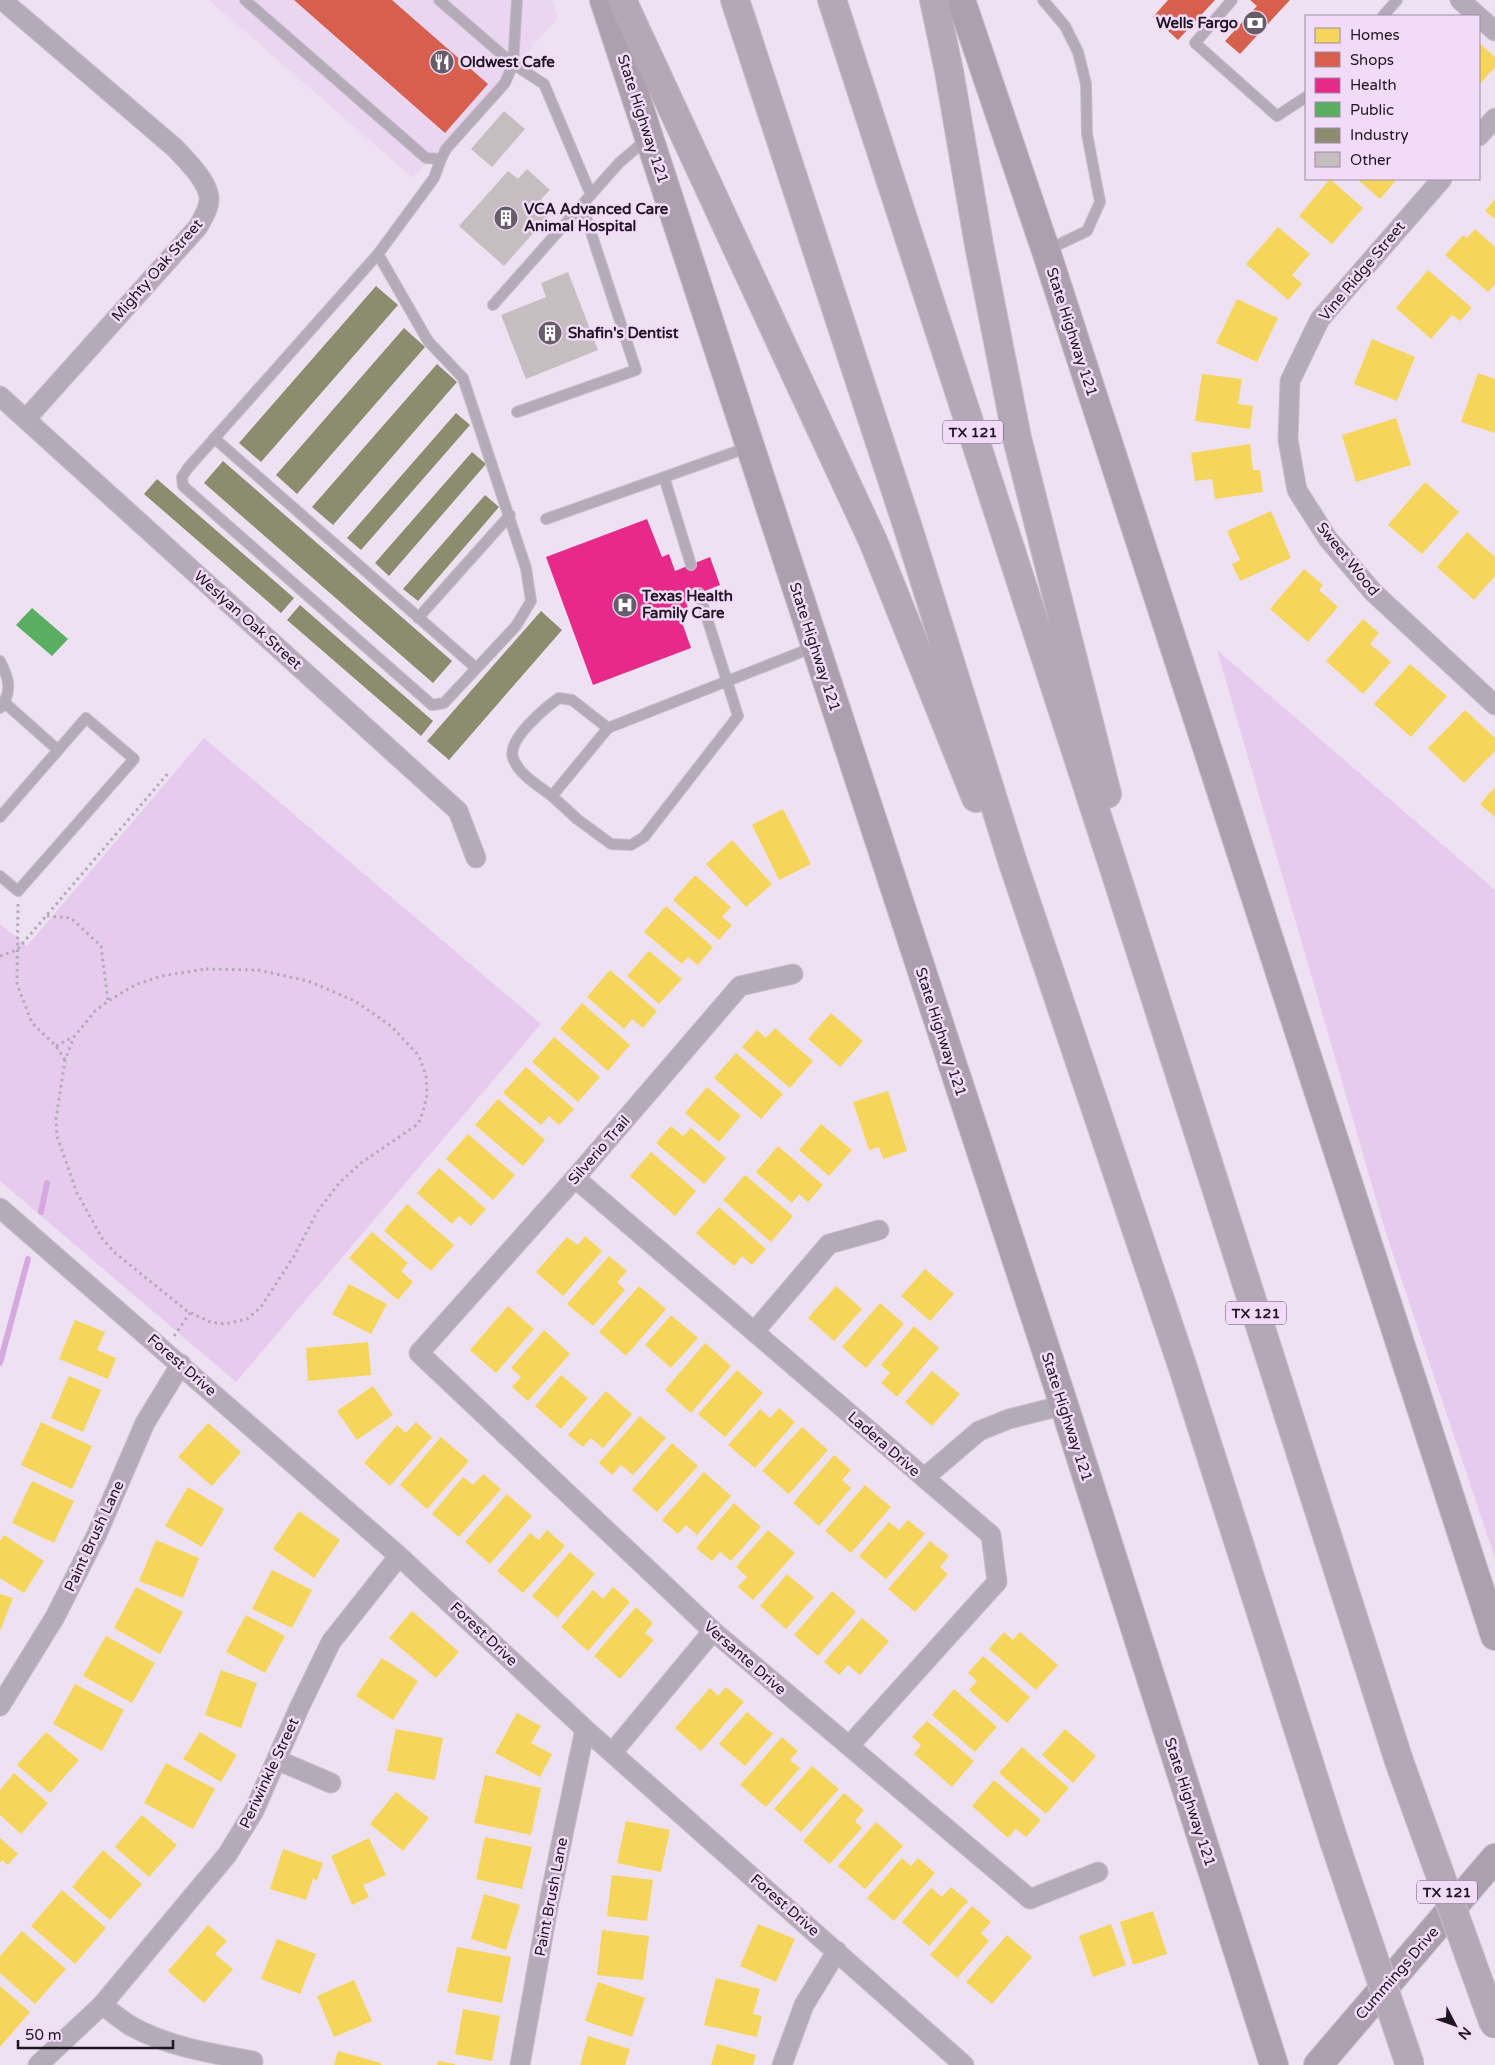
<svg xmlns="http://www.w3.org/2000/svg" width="1495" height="2065" viewBox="0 0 1495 2065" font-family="'Varela Round',sans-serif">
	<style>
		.built { fill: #ebd6f1 }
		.green { fill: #e7cbef }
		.homes { fill: #f6d55c }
		.shops { fill: #d6604d }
		.health { fill: #e7298a }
		.public { fill: #5aae61 }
		.industry { fill: #8c8c6e }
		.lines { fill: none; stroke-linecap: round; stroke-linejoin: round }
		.stream { stroke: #d5a9e0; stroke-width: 6 }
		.building { fill: #c5bdbf }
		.lane-casing { stroke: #c8becb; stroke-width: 12 }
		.street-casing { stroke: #c8becb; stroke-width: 21 }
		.secondary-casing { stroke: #c8becb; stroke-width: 30 }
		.highway-casing { stroke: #c8becb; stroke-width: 30 }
		.path { stroke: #b2aab6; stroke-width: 3; stroke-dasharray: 2.5 4; stroke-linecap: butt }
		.lane { stroke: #b5abb8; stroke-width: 10 }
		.street { stroke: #b5abb8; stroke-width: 19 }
		.secondary { stroke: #aca0af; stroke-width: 28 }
		.highway { stroke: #b4a8b7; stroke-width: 28 }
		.highway-bridge-casing { stroke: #c8becb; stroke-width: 30; stroke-linecap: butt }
		.highway-bridge { stroke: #b4a8b7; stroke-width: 28 }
		.labels { text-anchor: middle; stroke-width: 5; stroke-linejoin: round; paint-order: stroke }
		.shield { fill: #f2dbf8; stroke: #5e5161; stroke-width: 1 }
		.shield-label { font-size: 14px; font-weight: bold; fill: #1e1620 }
		.poi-label { font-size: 15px; font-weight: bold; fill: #1e1620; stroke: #f2dbf8; text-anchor: start }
		.street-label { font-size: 15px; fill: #1e1620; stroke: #f2dbf8 }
	</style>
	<rect width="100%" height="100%" fill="#eee1f2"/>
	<path class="built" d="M209,0h343l6,18 -145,160z"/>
	<path class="green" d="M1217,650l278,240v668l-110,-328z
		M204,738l337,286 -305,358 -236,-201v-257l27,22z"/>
	<path class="homes" d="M1479,43l16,14v10l-16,18z
		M1330,179l33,29 -31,36 -33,-28z
		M1357,179h40l-17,20z
		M1495,199v20l-10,-8z
		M1278,227l32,27 -18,21 10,9 -14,16 -42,-36z
		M1475,229l20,18v37l-7,8 -43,-37 18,-20 4,3z
		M1428,270l44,38 -12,13 -8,-6 -21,24 -35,-31z
		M1237,299l41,19 -21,44 -41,-19z
		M1372,339l43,18 -18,44 -43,-17z
		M1478,373l17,6v54l-34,-11z
		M1202,374l40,5 -4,25 15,2 -3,23 -55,-8z
		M1396,418l15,47 -55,17 -14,-47z
		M1250,444l3,26h7l3,22 -48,7 -3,-20 -17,2 -4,-28z
		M1425,482l34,30 -37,42 -34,-29z
		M1271,511l20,47 -51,23 -8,-17 8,-4 -13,-29z
		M1467,532l28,25v19l-21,24 -37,-33z
		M1304,569l19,16 -4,5 19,17 -30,35 -38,-33z
		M1363,619l16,14 -9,11 21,18 -28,32 -37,-33z
		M1410,664l37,32 -36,41 -37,-33z
		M1465,710l30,28v13l-31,32 -36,-35z
		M1495,787v30l-15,-13z
		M783,809l28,55 -32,16 -27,-55z
		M732,840l40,44 -26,23 -40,-43z
		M695,875l36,32 -9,10 10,8 -13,15 -46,-40z
		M666,906l47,41 -15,18 -10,-8 -6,7 -38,-32z
		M649,951l33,28 -23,25 -32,-28z
		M610,970l47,41 -14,17 -11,-9 -8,10 -37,-32z
		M582,1003l48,42 -22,26 -48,-42z
		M831,1013l32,28 -23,26 -32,-28z
		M775,1028l38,33 -23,27 -48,-41 15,-17 9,8z
		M554,1037l46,40 -22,25 -46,-40z
		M736,1053l47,41 -22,25 -47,-41z
		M526,1067l48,42 -15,16 -10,-9 -8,9 -38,-32z
		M707,1087l34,29 -22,26 -34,-29z
		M888,1091l19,60 -24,8 -4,-12 -10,3 -16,-48z
		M498,1099l47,41 -22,26 -48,-41z
		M821,1124l31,26 -23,26 -30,-26z
		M671,1126l12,10 8,-8 35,30 -22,26 -48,-41z
		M468,1134l47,41 -22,25 -47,-41z
		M778,1146l45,39 -15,17 -9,-8 -7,9 -36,-31z
		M651,1152l45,39 -21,25 -45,-40z
		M439,1168l47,41 -15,17 -12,-10 -7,8 -35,-31z
		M745,1175l48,41 -22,26 -48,-42z
		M407,1204l47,41 -23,26 -47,-40z
		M719,1207l47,42 -14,16 -10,-9 -8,10 -38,-33z
		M372,1232l36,31 -7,8 12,11 -15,18 -49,-42z
		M585,1236l17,15 -39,45 -27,-24 31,-35 11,8z
		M609,1256l18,15 -10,11 8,8 -32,36 -26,-22z
		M925,1269l29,25 -24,27 -29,-25z
		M349,1284l38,20 -16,30 -39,-20z
		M639,1286l27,23 -40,47 -27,-24z
		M836,1286l26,23 -28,32 -26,-23z
		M880,1303l24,21 -38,44 -24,-21z
		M508,1306l26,23 -38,44 -26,-23z
		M671,1315l27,23 -27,30 -26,-23z
		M75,1320l30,12 -8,18 19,8 -8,21 -49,-20z
		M914,1326l25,22 -42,49 -16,-14 9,-10 -9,-8z
		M544,1330l26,24 -42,47 -16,-14 9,-10 -10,-9z
		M368,1342l3,33 -63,6 -2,-33z
		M705,1343l26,23 -40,47 -26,-23z
		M737,1370l26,23 -38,44 -27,-23z
		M932,1371l28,23 -28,32 -27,-24z
		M561,1375l27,23 -27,31 -26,-23z
		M69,1376l32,14 -18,42 -32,-14z
		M373,1386l20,29 -36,25 -20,-29z
		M606,1391l26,23 -29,34 -12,-10 -8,9 -15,-12z
		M779,1408l16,14 -40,46 -27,-23 32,-36 10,9z
		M640,1416l26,22 -33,37 -12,-10 -9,10 -13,-12z
		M41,1422l51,24 -20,43 -51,-24z
		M416,1422l16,15 -42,49 -26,-23 33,-38 9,8z
		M208,1423l33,29 -29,34 -34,-29z
		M802,1427l26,23 -39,44 -27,-23z
		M441,1437l28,24 -42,48 -27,-24z
		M672,1443l26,23 -41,46 -25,-22z
		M834,1455l17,15 -9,10 9,8 -32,38 -26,-23z
		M704,1472l27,24 -34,39 -11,-10 -8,9 -16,-14z
		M483,1474l18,15 -42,48 -27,-23 31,-37 10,8z
		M32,1481l42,20 -20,42 -42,-20z
		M865,1485l26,22 -40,46 -26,-22z
		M188,1487l36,22 -22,38 -37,-21z
		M507,1494l25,22 -42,48 -25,-22z
		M734,1503l27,24 -30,34 -11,-9 -8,9 -16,-13z
		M299,1511l41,29 -26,38 -41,-29z
		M908,1520l17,14 -39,45 -27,-23 30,-34 10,8z
		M547,1530l18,16 -42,47 -26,-22 33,-38 9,7z
		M768,1530l27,23 -42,47 -15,-13 9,-10 -11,-10z
		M4,1535l40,26 -20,32 -24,-15v-37z
		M156,1540l43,18 -16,40 -44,-17z
		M930,1541l19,15 -9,11 8,7 -33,38 -27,-23z
		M570,1552l25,22 -38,44 -25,-22z
		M272,1570l40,20 -20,38 -40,-19z
		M787,1574l27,23 -28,32 -26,-23z
		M136,1587l47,25 -23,42 -46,-26z
		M613,1587l17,15 -42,49 -27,-24 32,-37 10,9z
		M832,1591l24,21 -38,44 -24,-21z
		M0,1594l13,4 -13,33z
		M636,1607l17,16 -8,10 9,7 -34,39 -26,-23z
		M412,1611l47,41 -23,26 -47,-40z
		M246,1615l39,21 -20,37 -39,-21z
		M862,1618l27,23 -29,34 -12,-10 -9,10 -15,-13z
		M1004,1632l9,8 7,-8 38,33 -22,25 -47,-41z
		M106,1636l49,27 -23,40 -49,-27z
		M983,1656l47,41 -23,26 -38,-33 8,-9 -9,-8z
		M382,1658l36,23 -25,39 -37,-24z
		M221,1670l36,13 -16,45 -36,-13z
		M75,1684l49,26 -22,41 -49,-27z
		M726,1687l18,15 -43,49 -26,-23 35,-40 8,8z
		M954,1689l43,38 -22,25 -43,-37z
		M747,1712l26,22 -28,32 -26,-22z
		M517,1713l24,13 -10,17 21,11 -12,23 -45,-24z
		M927,1721l47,40 -22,26 -38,-33 7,-9 -9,-8z
		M396,1729l47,9 -8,42 -48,-9z
		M1065,1729l31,27 -23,27 -31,-28z
		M46,1732l33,28 -29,33 -33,-28z
		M200,1732l37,23 -16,27 -38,-23z
		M782,1737l16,14 -8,9 10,8 -34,39 -26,-22z
		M1022,1747l47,41 -23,26 -47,-41z
		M166,1763l49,26 -22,40 -49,-26z
		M812,1766l27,23 -38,43 -27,-23z
		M14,1773l34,30 -27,31 -21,-19v-25z
		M485,1775l56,13 -10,47 -57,-12z
		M994,1780l47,40 -15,17 -10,-8 -8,9 -36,-32z
		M396,1792l33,26 -26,33 -33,-27z
		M844,1793l20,17 -9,11 7,7 -32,36 -27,-23z
		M142,1815l35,30 -28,32 -34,-30z
		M626,1821l44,9 -9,42 -44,-9z
		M876,1822l27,24 -38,43 -27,-23z
		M485,1837l47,10 -10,42 -46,-10z
		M0,1838l18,16 -10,11 -6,-5 -2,3z
		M369,1838l17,37 -23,10 6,12 -17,8 -21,-49z
		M283,1849l40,14 -6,17 -4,-1 -7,21 -36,-11z
		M103,1850l39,34 -32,36 -38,-33z
		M902,1858l9,8 7,-8 17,15 -41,48 -27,-23z
		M612,1875l41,5 -6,41 -40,-5z
		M951,1887l17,14 -39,45 -27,-24 29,-34 11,9z
		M62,1890l44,38 -31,36 -44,-38z
		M484,1894l36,11 -14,45 -35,-11z
		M972,1906l19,16 -10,11 8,8 -32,37 -27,-23z
		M1153,1911l14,43 -34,11 -13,-43z
		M758,1924l37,15 -19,43 -36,-16z
		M1111,1924l15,41 -33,12 -14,-41z
		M208,1925l19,16 -12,13 18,15 -29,34 -36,-32z
		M602,1930l47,6 -6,44 -46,-5z
		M22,1931l44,38 -31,35 -35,-31v-17z
		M1007,1935l25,22 -40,47 -26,-22z
		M277,1939l39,15 -16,40 -39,-15z
		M457,1947l54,10 -9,46 -55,-11z
		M716,1978l44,11 -7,25 9,2 -5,21 -53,-12z
		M354,1980l18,41 -38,16 -17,-41z
		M598,1982l47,16 -13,39 -47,-16z
		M0,1986l30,26 -30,35z
		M463,2009l37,7 -8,45 -37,-7z
		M588,2036l42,13 -5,16h-45z
		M717,2044l39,11 -3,10h-42z
		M338,2051l43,12v2h-47z
		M438,2061l17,3v1h-18z"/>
	<path class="shops" d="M294,0h98l96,84 -43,49z
		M1168,0h47l-37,40 -25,-23z
		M1250,0h40l-50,54 -15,-13 32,-35z"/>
	<path class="health" d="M647,519l15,38 7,-3 6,17 35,-14 10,28 -35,14 4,12 -10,3 12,34 -98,37 -47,-128z"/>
	<path class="public" d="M32,608l36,31 -16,17 -36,-31z"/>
	<path class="industry" d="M376,286l22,19 -137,157 -22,-19z
		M404,328l21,19 -128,147 -21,-19z
		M437,364l20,18 -124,143 -21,-18z
		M456,413l14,12 -109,125 -14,-12z
		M472,452l14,12 -97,112 -14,-13z
		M223,461l229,200 -19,22 -229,-200z
		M157,479l137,119 -13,15 -137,-119z
		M485,495l14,12 -81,94 -15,-12z
		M300,605l133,116 -12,15 -134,-116z
		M541,611l21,19 -113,130 -22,-19z"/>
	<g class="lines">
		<path class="stream" d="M41,1212l6,-29
			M0,1363l28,-104"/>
	</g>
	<path class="building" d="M504,111l21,18 -33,38 -21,-18z
		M527,169l23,21 -9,9 12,12 -49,55 -45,-40 49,-55 10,8z
		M568,272l30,78 -72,29 -25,-64 45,-18 -5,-14z"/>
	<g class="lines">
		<defs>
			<path id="lane" d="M245,0l181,158 15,1 5,-10 59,-66 8,-19 4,-64
				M439,0l74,64 31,20 47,111
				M1043,0l22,26 13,26 8,32 1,50 13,68 -13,29 -40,19
				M1232,0l-37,43 82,73 29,-19
				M1383,16l14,-16
				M378,254l-190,214 -6,9 1,9 249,219 12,-2 72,-77 15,-25 -5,-33 -63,-190 -35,-37 -50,-87 56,-76 7,-19
				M493,305l126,-142 29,-25
				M517,412l119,-42 -54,-165
				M214,438l262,230
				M664,477l27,88
				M546,519l203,-72
				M699,593l39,123 -94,121 -13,8 -20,-1 -34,-25 -25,-23 56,-68 206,-81
				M418,618l92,-103
				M0,661c9,17 13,31 0,47
				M5,703l53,47
				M552,796c-13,-10 -33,-21 -39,-38 -6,-19 32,-50 46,-60l13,2 36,28
				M0,817l86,-99 48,41 -116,132 -18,-15"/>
			<path id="street" d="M2,0l173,148c11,12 32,32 34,49 1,10 -6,21 -11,30l-172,192
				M1460,0l18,16
				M1479,17l16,14
				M1479,136l16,-18
				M1442,179l-122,140 -30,62 -2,59 9,50 31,49 45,53 122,113
				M0,396l458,415 18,47
				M793,974l-53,12 -165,192 -156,175 294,278 317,268 68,-27
				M575,1178l416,357 6,47 -148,164
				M0,1208l399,348 186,173 379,336
				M754,1332l75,-88 50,-14
				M924,1478l55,-47 30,-12 55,-14
				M0,1706l55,-89 42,-83 48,-111 36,-59
				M612,1753l101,-122
				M277,1760l54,23
				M102,2005c10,7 19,15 29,21 38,21 79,27 122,35
				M38,2065l64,-60 125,-150 27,-44 45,-103 32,-66 68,-86
				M520,2065l29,-163 36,-173
				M782,2065l22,-60 33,-54"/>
			<path id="secondary" d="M604,0l460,1405 210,660
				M961,0l85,251 449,1385
				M1318,2065l177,-207"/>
			<path id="highway" d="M622,0l251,541 103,257
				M735,0l174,531 104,332 169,502 152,476
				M832,0l281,865 286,896
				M934,0l15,71 30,174 38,193 90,356"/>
		</defs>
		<use href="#lane" class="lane-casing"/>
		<use href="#street" class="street-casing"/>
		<use href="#secondary" class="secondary-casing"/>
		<use href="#highway" class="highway-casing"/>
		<path class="path" d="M18,904l-1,80 15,39 24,23 9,14
			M47,916l24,2 30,28 7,55
			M0,956l17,-6 153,-179
			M206,969l52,1 50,11 47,20 36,25 28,30 7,20 1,19 -4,17 -5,12 -57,39 -21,19 -23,30 -23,44 -33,51 -14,12 -22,5 -15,-2 -23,-11 -73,-59 -12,-14 -25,-45 -20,-57 -1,-17 9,-59 9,-23 20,-25 14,-11 27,-16 26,-9z
			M56,1046l17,-9
			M174,1336l16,-23"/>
		<use href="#lane" class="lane"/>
		<use href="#street" class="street"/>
		<use href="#secondary" class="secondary"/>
		<use href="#highway" class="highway"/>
		<defs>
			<path id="highway-bridge" d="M1399,1761l95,263
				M1334,1841l76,224"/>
		</defs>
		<use href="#highway-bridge" class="highway-bridge-casing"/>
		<use href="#highway-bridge" class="highway-bridge"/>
	</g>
	<defs>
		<symbol id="bank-disc" viewBox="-11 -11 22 22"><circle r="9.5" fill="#675d6a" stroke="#f2dbf8"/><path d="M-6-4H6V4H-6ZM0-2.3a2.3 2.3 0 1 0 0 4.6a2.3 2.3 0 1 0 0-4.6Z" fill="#fff"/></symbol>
		<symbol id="restaurant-disc" viewBox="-11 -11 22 22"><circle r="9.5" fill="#675d6a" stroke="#f2dbf8"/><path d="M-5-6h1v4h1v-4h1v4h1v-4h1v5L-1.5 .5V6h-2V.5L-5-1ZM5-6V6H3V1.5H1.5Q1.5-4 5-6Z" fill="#fff"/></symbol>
		<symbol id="building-disc" viewBox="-11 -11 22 22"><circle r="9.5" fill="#675d6a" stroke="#f2dbf8"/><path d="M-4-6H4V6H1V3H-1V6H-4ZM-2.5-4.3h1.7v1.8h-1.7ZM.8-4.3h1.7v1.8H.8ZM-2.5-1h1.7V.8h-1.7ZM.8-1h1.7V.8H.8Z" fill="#fff"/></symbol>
		<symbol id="hospital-disc" viewBox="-11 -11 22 22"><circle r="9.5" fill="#675d6a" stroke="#f2dbf8"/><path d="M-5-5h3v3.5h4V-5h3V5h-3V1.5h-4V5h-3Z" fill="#fff"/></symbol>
	</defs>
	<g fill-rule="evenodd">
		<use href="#bank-disc" x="1241" y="9" width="28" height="28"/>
		<use href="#restaurant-disc" x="428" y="48" width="28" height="28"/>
		<use href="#building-disc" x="492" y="204" width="28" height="28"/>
		<use href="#building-disc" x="536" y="319" width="28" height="28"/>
		<use href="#hospital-disc" x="611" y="591" width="28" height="28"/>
	</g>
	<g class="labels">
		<g class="shield">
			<rect x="943" y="420.5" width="60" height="23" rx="4"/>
			<rect x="1226" y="1301.5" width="60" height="23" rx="4"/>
			<rect x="1417" y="1880.5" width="60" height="23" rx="4"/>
		</g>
		<g class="shield-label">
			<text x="973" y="437">TX 121</text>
			<text x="1256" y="1318">TX 121</text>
			<text x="1447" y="1897">TX 121</text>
		</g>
		<g class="poi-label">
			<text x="1238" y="28" text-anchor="end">Wells Fargo</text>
			<text x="460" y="67">Oldwest Cafe</text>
			<text x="524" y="214">VCA Advanced Care<tspan x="524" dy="17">Animal Hospital</tspan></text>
			<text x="568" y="338">Shafin's Dentist</text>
			<text x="642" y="601">Texas Health<tspan x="642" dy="17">Family Care</tspan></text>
		</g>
		<g class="street-label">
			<text transform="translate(643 119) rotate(72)" y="5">State Highway 121</text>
			<text transform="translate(157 270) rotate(-49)" y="5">Mighty Oak Street</text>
			<text transform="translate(1362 271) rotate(-50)" y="5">Vine Ridge Street</text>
			<text transform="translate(1072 332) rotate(72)" y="5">State Highway 121</text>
			<text transform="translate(1348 559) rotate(51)" y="5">Sweet Wood</text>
			<text transform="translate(248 620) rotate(42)" y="5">Weslyan Oak Street</text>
			<text transform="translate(815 647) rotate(72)" y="5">State Highway 121</text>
			<text transform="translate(941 1032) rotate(72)" y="5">State Highway 121</text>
			<text transform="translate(599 1150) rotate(-49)" y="5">Silverio Trail</text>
			<text transform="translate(182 1365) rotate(41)" y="5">Forest Drive</text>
			<text transform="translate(1067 1417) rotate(72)" y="5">State Highway 121</text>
			<text transform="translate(884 1444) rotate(41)" y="5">Ladera Drive</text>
			<text transform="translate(94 1536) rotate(-65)" y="5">Paint Brush Lane</text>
			<text transform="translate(484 1634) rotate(43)" y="5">Forest Drive</text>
			<text transform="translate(745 1658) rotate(41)" y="5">Versante Drive</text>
			<text transform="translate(269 1773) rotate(-65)" y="5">Periwinkle Street</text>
			<text transform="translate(1190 1802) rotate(72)" y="5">State Highway 121</text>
			<text transform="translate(551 1897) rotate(-79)" y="5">Paint Brush Lane</text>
			<text transform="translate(785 1905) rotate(41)" y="5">Forest Drive</text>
			<text transform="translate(1397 1973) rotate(-49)" y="5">Cummings Drive</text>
		</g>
	</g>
	<rect x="1305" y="15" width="175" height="165" fill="#f2dbf8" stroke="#9d8ca2"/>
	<rect x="1315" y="28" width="25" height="15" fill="#f6d55c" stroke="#9d8ca2"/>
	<text x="1350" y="40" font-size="15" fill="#1e1620">Homes</text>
	<rect x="1315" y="52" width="25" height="15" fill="#d6604d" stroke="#9d8ca2"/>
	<text x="1350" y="65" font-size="15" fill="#1e1620">Shops</text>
	<rect x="1315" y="78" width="25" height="15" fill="#e7298a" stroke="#9d8ca2"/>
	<text x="1350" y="90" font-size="15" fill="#1e1620">Health</text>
	<rect x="1315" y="102" width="25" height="15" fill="#5aae61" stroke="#9d8ca2"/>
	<text x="1350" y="115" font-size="15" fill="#1e1620">Public</text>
	<rect x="1315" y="128" width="25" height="15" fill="#8c8c6e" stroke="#9d8ca2"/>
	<text x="1350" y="140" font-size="15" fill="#1e1620">Industry</text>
	<rect x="1315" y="152" width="25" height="15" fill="#c5bdbf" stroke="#9d8ca2"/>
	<text x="1350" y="165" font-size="15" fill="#1e1620">Other</text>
	<g transform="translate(1455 2025) rotate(131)" stroke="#f2dbf8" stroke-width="4" paint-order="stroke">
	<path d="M0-4L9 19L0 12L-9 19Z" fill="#1e1620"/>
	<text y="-8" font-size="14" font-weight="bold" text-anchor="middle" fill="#1e1620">N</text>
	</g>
	<path d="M18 2040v8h155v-8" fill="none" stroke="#1e1620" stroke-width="2.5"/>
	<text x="25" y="2040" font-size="15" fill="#1e1620" stroke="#f2dbf8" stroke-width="4" paint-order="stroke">50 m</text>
</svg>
